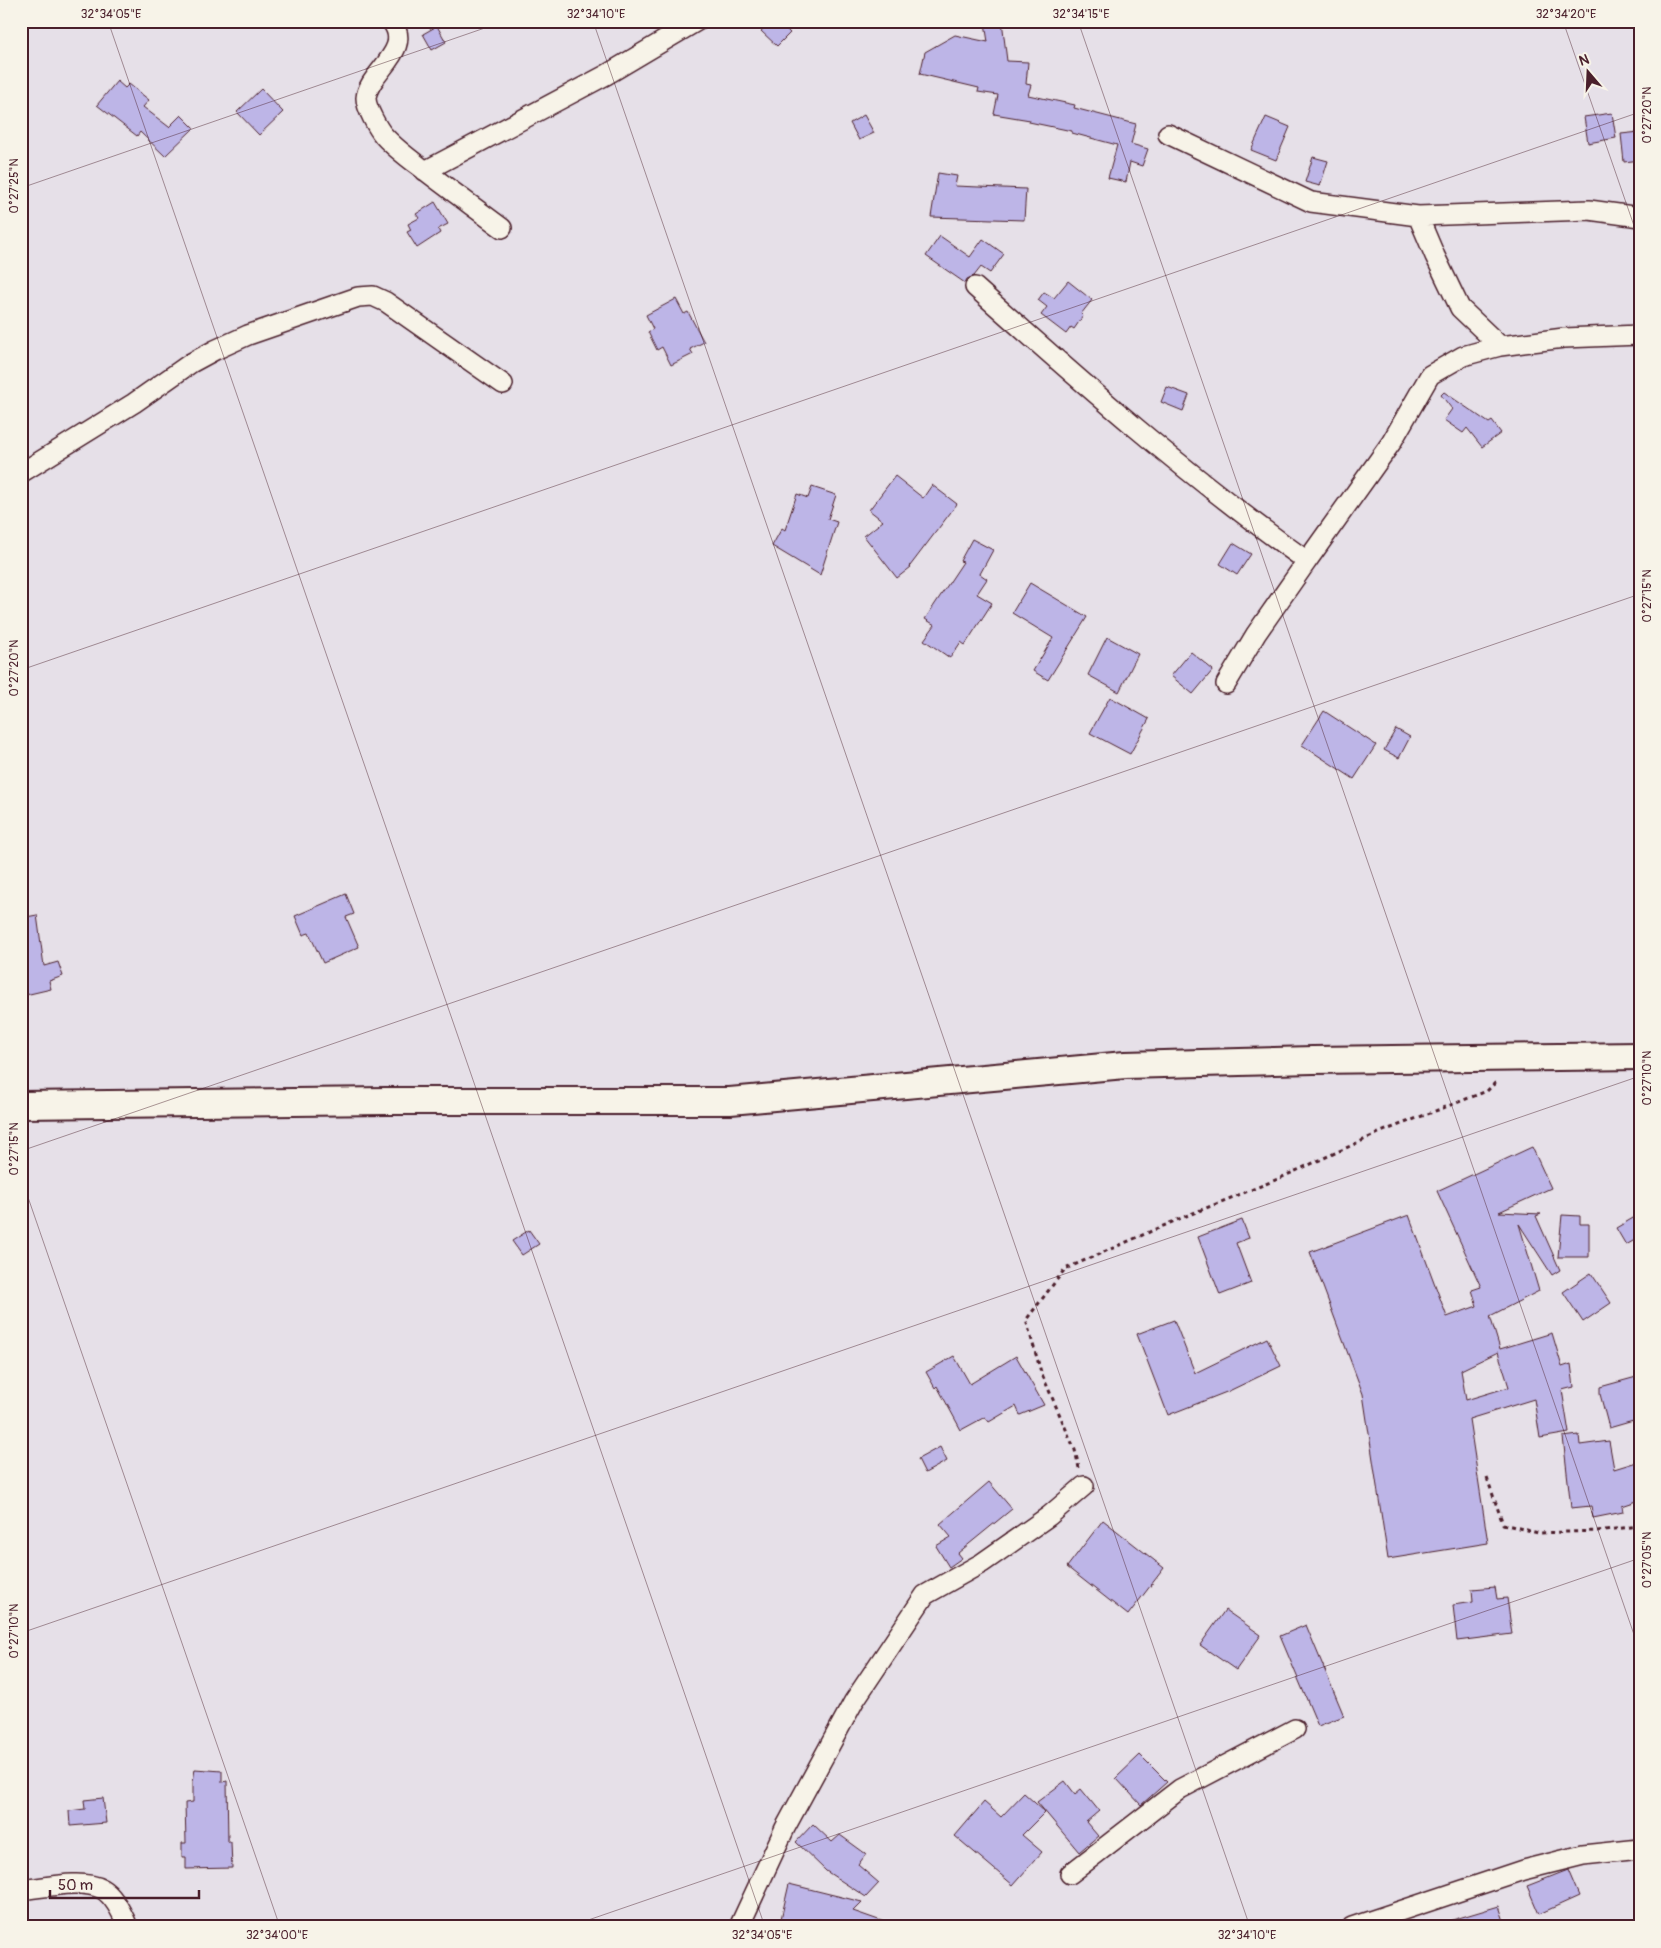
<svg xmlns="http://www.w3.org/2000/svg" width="1661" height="1948" viewBox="0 0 1661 1948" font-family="Pangolin,sans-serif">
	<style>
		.building { fill: #bdb5e7; stroke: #4a1f2b; fill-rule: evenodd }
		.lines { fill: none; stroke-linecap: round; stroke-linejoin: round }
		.street-casing { stroke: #4a1f2b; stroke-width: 22 }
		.secondary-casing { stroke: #4a1f2b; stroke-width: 30 }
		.path { stroke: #4a1f2b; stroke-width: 3; stroke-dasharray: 4 4; stroke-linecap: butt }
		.street { stroke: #f7f3e8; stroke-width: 19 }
		.secondary { stroke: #f7f3e8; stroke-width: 26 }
		.ticks { fill: none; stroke: #4a1f2b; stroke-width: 1; stroke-opacity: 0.45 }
		.neatline { fill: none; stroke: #4a1f2b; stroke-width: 2 }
		.ticks-label { font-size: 12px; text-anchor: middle; fill: #4a1f2b }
	</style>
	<rect width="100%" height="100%" fill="#e6e0e8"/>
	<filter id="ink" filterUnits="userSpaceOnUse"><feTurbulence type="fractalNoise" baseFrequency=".02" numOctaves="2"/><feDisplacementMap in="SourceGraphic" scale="10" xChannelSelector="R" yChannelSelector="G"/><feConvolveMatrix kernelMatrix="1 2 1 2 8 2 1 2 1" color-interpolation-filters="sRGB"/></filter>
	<g filter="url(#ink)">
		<path class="building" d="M771,21h7l12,12 -13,13 -16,-15z
			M1002,21l5,40 21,1 -2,22 5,1 -3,10 47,10 -1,3 62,16 -5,20 17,5 -6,17 -12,-4 -4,20 -18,-4 9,-33 -45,-12v-2l-43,-9 1,-2 -36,-6 4,-19 -20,-3 1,-4 -59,-14 5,-22 30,-17 33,7 -3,-19z
			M437,26l9,16 -14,8 -9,-16z
			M117,81l8,7 4,-4 20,16 -6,7 26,20 12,-12 13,13 -29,28 -25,-24 -3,4 -40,-31z
			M261,89l22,23 -24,23 -22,-23z
			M1612,113l4,25 -28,5 -4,-26z
			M864,115l10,18 -15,7 -9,-17z
			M1266,117l24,10 -14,33 -25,-10z
			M1640,132v28l-16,2 -3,-28z
			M1313,157l15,4 -8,25 -15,-4z
			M938,173l19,3 -2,10 71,3 -2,31 -93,-3z
			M435,202l13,22 -10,5 2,4 -23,15 -10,-16 4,-2 -3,-6 11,-6 -3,-4z
			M940,236l30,21 13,-18 21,15 -14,19 -9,-6 -7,9 -7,3 -2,4 -39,-27z
			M1068,281l24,19 -11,14 2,2 -9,13 -3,-2 -5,7 -25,-19 6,-8 -9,-7 6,-8 10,6z
			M676,299l8,15 4,-2 16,30 -14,7 3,5 -22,11 -9,-18 -5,3 -9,-18 5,-3 -7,-14z
			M1167,387l22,8 -6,16 -22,-9z
			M1444,392l45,31 3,-2 9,12 -19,14 -15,-19 -4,5 -19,-13 8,-11 -11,-14z
			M895,476l28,22 9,-13 25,19 -47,62 1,1 -14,11 -33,-42 19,-15 -14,-11z
			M812,487l24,8 -8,24 9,3 -17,53 -48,-29 10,-18 3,2 12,-36 11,4z
			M972,539l21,11 -13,24 7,5 -10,15 15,9 -27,42 -4,-3 -11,16 -26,-18 11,-15 -10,-6 38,-57 -3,-1z
			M1233,543l18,11 -14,21 -17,-11z
			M1030,583l57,34 -39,63 -15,-9 20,-33 -41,-25z
			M1107,637l31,17 -19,38 -31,-17z
			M1191,652l22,18 -20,24 -22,-18z
			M1110,697l39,22 -19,35 -40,-21z
			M1324,711l52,34 -22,34 -52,-34z
			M1396,729l14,8 -11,21 -15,-8z
			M346,894l8,20 -8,3 13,30 -36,16 -14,-30 -6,2 -8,-19z
			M37,915l7,51 14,-4 5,14 -14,5 2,8 -30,7v-78z
			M1532,1147l19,41 -52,24 42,2 -5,2 24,54 -8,5 -33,-51 20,67 -49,25 10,33 52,-16 10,34 9,-3 3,23 -12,3 7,43 -29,5 -6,-39 -65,20 19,124 -100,16 -25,-165 -53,-142 99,-37 38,102 30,-11 -5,-16 9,-3 -44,-96zM1498,1352l11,35 -43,13 -5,-30z
			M1640,1214v23l-14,8 -10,-17z
			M1562,1215l18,1v8h9v33h-31z
			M1242,1220l7,18 -13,5 15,40 -31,12 -22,-58z
			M529,1230l10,14 -17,11 -10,-14z
			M1591,1273l20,30 -28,19 -20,-30z
			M1174,1320l21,53 72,-35 14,28 -52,25 -61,24 -31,-81z
			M954,1356l16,28 46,-28 28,49 -24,10 -4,-9 -27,16 -4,-5 -24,13 -24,-44 -2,2 -9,-16z
			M1640,1376v43l-31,9 -9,-34v-7z
			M1579,1435l1,10 29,-4 5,28 26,-8v39l-18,6 1,6 -30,6 -2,-12 -20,2 -8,-71z
			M940,1447l7,14 -22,12 -7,-14z
			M989,1482l23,27 -54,44 4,5 -13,9 -13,-21 15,-9 -11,-13z
			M1103,1520l61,48 -36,47 -61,-48z
			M1495,1587l2,12 10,-1 5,36 -55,7 -4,-36 20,-3 -1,-13z
			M1225,1610l36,25 -25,35 -36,-25z
			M1306,1625l38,91 -26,10 -38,-90z
			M1140,1755l27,27 -26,23 -25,-27z
			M195,1769l27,2v11l5,-1 1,61h3l1,26 -46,1v-12h-4v-14h4l-1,-40 8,-1v-20z
			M1065,1781l10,13 6,-5 18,22 -13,11 12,14 -19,16 -42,-50z
			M1024,1793l21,19 -23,23 20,17 -29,33 -58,-49 29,-34 17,15z
			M103,1798l3,25 -36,3 -1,-15 16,-2 -1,-9z
			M813,1824l19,18 8,-7 26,19 -8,11 21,18 -13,14 -40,-26 -30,-29z
			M1568,1870l11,26 -40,18 -12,-28z
			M789,1884l73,18 -9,9 37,13v3h-79l-30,-8z
			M1499,1906l7,21h-63l-1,-4z"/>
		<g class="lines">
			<defs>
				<path id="street" d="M391,21c24,29 -23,51 -25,77 0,10 12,31 18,38 10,11 23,21 35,30 27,21 55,41 83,62
					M1168,134l143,68 107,14 17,40 25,52 40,38
					M425,171l181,-96 91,-54
					M1418,216l171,-6 51,7
					M975,287c107,96 215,191 332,274l84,-118 39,-68 33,-19 37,-10 64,-8 76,-3
					M21,473l113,-70 57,-40 24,-13 33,-15 110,-38 15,-1 13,6 117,82
					M1226,684l30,-50 51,-73
					M1070,1874l110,-85 115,-60
					M21,1890c22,-2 62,-12 81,-1 12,7 21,26 26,38
					M739,1927l46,-99 69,-127 71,-106 57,-32 67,-47 35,-30
					M1352,1927l171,-57 60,-15 57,-6"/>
				<path id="secondary" d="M21,1105l366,-4h343l395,-36 188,-5 327,-4"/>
			</defs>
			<use href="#street" class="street-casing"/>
			<use href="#secondary" class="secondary-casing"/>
			<path class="path" d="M1079,1468l-4,-18 -34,-78 -15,-52 39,-51 121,-53 92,-37 103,-47 106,-41 10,-10
				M1487,1478l16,46 35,9 59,-2 43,-5"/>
			<use href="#street" class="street"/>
			<use href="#secondary" class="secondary"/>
		</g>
	</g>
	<path class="ticks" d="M108,21l657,1906M593,21l657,1906M1078,21l562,1631M1563,21l77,222M21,188l484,-167M21,670l1619,-558M21,1151l1619,-557M21,1177l259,750M21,1633l1619,-557M568,1927l1072,-369"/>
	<rect width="1661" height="1948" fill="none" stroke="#f7f3e8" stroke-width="55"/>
	<g transform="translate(1588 72) rotate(341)" stroke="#f7f3e8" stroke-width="4" paint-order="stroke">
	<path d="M0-4L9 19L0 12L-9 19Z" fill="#4a1f2b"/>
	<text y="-8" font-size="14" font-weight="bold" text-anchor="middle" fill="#4a1f2b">N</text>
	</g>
	<path d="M50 1890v8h149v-8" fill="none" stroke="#4a1f2b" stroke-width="2.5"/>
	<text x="58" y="1890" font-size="15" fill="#4a1f2b" stroke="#f7f3e8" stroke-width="4" paint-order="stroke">50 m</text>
	<rect x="28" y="28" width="1606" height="1892" class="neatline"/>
	<g class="ticks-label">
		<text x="111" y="18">32°34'05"E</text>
		<text x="596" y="18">32°34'10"E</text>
		<text x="1081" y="18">32°34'15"E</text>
		<text x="1566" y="18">32°34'20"E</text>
		<text transform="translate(1647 115) rotate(-90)" y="4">0°27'20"N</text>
		<text transform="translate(14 186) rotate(-90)" y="4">0°27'25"N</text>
		<text transform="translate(1647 596) rotate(-90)" y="4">0°27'15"N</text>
		<text transform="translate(14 668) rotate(-90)" y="4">0°27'20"N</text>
		<text transform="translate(1647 1078) rotate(-90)" y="4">0°27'10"N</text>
		<text transform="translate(14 1149) rotate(-90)" y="4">0°27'15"N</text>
		<text transform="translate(1647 1560) rotate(-90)" y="4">0°27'05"N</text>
		<text transform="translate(14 1631) rotate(-90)" y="4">0°27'10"N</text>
		<text x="277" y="1939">32°34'00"E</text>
		<text x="762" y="1939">32°34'05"E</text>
		<text x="1247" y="1939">32°34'10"E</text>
	</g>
</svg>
